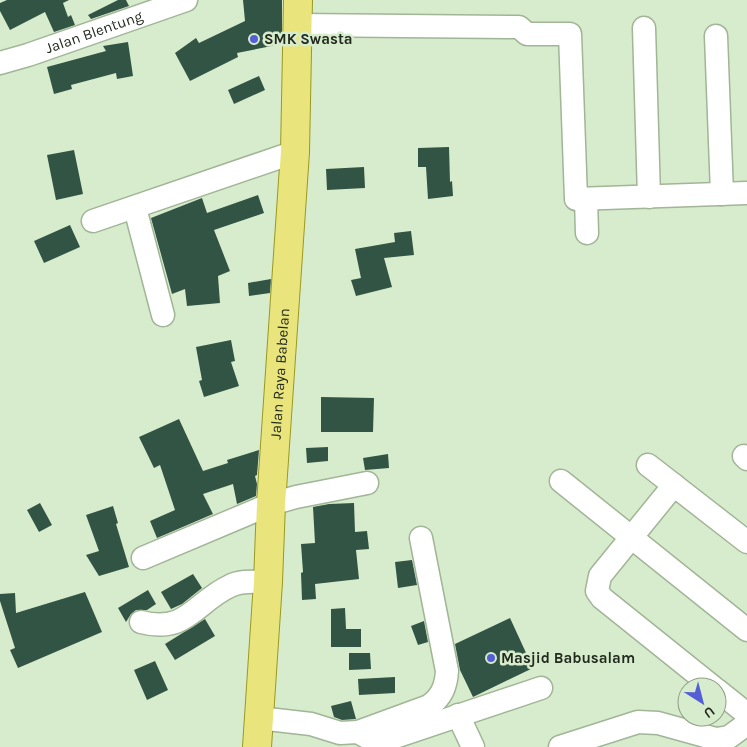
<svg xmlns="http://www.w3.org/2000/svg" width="747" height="747" viewBox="0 0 747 747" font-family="Karla,sans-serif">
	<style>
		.building { fill: #325444 }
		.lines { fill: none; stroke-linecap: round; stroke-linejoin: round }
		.minor-casing { stroke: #a1b597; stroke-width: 25 }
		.major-casing { stroke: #9a9822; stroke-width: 30 }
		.minor { stroke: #fff; stroke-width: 22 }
		.major { stroke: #e9e57c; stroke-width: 28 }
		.poi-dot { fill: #545fd6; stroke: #d7eccc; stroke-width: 2 }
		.labels { text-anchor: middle; stroke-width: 5; stroke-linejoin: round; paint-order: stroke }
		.street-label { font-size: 15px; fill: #222a1e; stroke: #d7eccc }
		.poi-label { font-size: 15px; font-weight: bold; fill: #222a1e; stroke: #d7eccc; text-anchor: start }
	</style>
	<rect width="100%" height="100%" fill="#d7eccc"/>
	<path class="building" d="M7,0h62l-6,3 5,14 3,-2 4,10 -21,7 -9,-20 -35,18 -10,-19v-8z
		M118,0h8l3,6 -38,13 -3,-4z
		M243,0h39v44l-45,9 1,4 -48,24 -15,-28 21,-15 3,5 46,-22z
		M128,42l5,34 -16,3 -1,-6 -45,12 1,4 -18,5 -7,-27 59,-16 -3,-5z
		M259,76l6,14 -31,14 -6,-14z
		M449,147l1,35 2,-1 1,15 -25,3 -2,-32h-8v-19z
		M74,150l9,44 -27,6 -9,-45z
		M364,167l1,21 -38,2 -1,-21z
		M258,195l6,18 -50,17 16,41 -12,5 2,27 -33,3 -2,-17 -13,5 -21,-76 51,-20 5,15z
		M70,225l10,22 -36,16 -10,-22z
		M411,231l3,24 -30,3 8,29 -36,9 -5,-16 10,-2 -6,-29 40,-7 -1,-9z
		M271,279l-1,14 -21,3 -1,-13z
		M231,340l4,21 -4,1 8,24 -35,11 -5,-16 3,-1 -6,-33z
		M321,397l53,1 -1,34h-52z
		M179,419l24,52 25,-8 -1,-3 32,-10 -2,25 -2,1 2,8 -1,12 -19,8 -4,-20 -30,10 10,20 -56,24 -7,-17 25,-11 -15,-45 -6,3 -15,-31z
		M328,447v14l-21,2 -1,-15z
		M388,454l1,14 -24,2 -2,-12z
		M40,503l12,22 -13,7 -12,-22z
		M354,503l1,29 12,-1 2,18 -13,1 3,29 -44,5 1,15 -14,1 -1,-27 2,-1 -2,-28 14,-1 -2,-36 16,-3z
		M113,506l5,17 -2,1 13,43 -30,9 -13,-21 13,-4 -13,-36z
		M412,560l5,25 -19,3 -3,-26z
		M193,574l9,14 -20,16 -11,5 -10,-17z
		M148,590l8,14 -9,6h-11l-5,4 -5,8 -8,-14z
		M85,592l17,40 -84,36 -8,-18 5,-2 -15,-47v-7l15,-1 1,20z
		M345,608l1,21h15v18h-30v-38z
		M510,618l23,50 -60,29 -13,-27 -5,-26z
		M205,619l10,17 -40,24 -10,-16z
		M424,621l4,21 -10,3 -7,-19z
		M349,653h21l1,16 -22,1z
		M155,661l13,29 -21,10 -13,-30z
		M395,677v16l-36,2 -1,-16z
		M351,701l5,18 -14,1 -8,-3 -3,-11z"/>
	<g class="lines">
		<defs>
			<g id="minor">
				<path d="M298,25l221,2 8,7h43l6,165 171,-6"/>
				<path d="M644,28l5,169"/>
				<path d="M716,36l6,158"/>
				<path id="s1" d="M0,63l28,-8 158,-55"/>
				<path d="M586,199l1,34"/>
				<path d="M135,208l28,107"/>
				<path d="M93,221l202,-69"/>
				<path d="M744,456l3,3"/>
				<path d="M648,465l99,77"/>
				<path d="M561,481l186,149"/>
				<path d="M674,485l-74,91 -3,15 5,7 111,89"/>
				<path d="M143,558l128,-54 25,-7 71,-14"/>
				<path d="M141,622c46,12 54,-20 89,-36 11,-6 25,-4 38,-4"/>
				<path d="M717,690l30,24"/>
				<path d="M458,715l15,32"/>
				<path d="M259,718l52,6 29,9 18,-1 71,-26c13,-9 17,-20 18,-35l-26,-133"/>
				<path d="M358,732l19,11 164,-55"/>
				<path d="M560,747l78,-25 20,1 58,16 13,-2 18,-13"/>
			</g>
			<g id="major">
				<path id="s2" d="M257,747l11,-165 3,-78 24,-352 3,-152"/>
			</g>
		</defs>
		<use href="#minor" class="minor-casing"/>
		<use href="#major" class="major-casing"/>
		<use href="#minor" class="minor"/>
		<use href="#major" class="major"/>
	</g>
	<g class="poi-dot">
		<circle cx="254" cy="39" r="5"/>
		<circle cx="491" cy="658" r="5"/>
	</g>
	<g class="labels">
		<g class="street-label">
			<text dy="5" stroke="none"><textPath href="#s1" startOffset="99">Jalan Blentung</textPath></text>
			<text dy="5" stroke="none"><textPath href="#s2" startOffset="374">Jalan Raya Babelan</textPath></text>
		</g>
		<g class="poi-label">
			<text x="264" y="44">SMK Swasta</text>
			<text x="501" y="663">Masjid Babusalam</text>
		</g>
	</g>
	<g transform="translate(702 702) rotate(144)"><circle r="24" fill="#d7eccc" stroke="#8f9e86"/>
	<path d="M0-4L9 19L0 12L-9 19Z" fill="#545fd6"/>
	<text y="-8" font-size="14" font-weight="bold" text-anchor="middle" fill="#222a1e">U</text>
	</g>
</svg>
